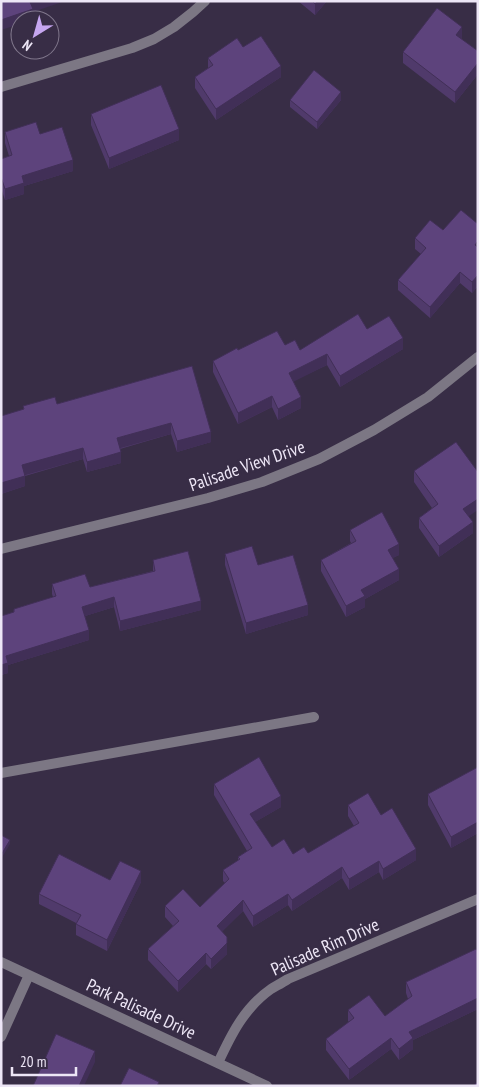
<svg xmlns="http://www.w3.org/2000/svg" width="479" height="1087" viewBox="0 0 479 1087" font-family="'PT Sans Narrow',sans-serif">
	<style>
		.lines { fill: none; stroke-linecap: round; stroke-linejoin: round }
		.lane { stroke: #7c7784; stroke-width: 10 }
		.street { stroke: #7c7784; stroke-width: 10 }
		.wall { fill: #503a6b }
		.shaded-wall { fill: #412f57 }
		.building { fill: #5d437c; stroke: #412f57 }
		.labels { text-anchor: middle; stroke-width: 5; stroke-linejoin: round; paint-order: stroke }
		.street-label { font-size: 18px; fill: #ede6f6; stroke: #382d46 }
	</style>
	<rect width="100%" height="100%" fill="#382d46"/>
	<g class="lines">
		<path class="lane" d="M1,773l313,-56"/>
		<path class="street" d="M1,87l131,-39 22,-9 20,-12 19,-15 12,-11
			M1,549l207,-51 54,-16 57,-23 55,-29 54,-33 50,-40
			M1,962l266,124
			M1,1037l28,-62
			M218,1063c13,-28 26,-55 53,-74 5,-3 11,-6 17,-10l190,-80"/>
	</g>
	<path class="wall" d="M298,1h29l-12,14z
		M462,38l-1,1 17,12v23l-23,29 -52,-40v-11z
		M243,47l38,30 -65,43 -21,-32v-11l13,-9v-10z
		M290,100h51l-24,29 -27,-22z
		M91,114l88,26 -70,29 -18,-44z
		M5,132l35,2 33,37 -49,15v8l-19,6 -4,-12v-29l8,-3 -4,-13z
		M478,224v62l-6,7 -12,-10 -30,35 -32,-28v-10l23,-26 -6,-5v-11l28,-8z
		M367,329l36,20 -63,38 -13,-22 -34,16 8,27 -23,12 -6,-13 -34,17 -25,-52v-11l25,-11 47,-5 15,5z
		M192,366l19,76 -34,10 -6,-18 -51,15 1,14 -34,9 -4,-13 -58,17v10l-24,8v-78l22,-6v-4l34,-2z
		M414,471l55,45 4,17 -34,24 -20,-29v-10l13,-10 -18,-26z
		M350,530l49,25 -7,3 7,22 -34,19v8l-19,10 -25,-46v-11l30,-17 -1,-2z
		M225,554l33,11 50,50 -62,19 -21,-69z
		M153,560l48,50 -81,21 -6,-24 -29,9 4,24 -81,25v8l-7,2 13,-66 39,-12 -1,-3v-10l38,3 63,-16z
		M478,767v66l-27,15 -23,-43v-11z
		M214,784l67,23 -26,15 17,25 21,7 15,-1 46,-27 -6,-10v-11l33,10 35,45 -33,20 -4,-8 -30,18 -7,-12 -50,33 -4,-6 -35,22 -10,-16 -21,20 5,23 -16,15 -5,-5 -28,28 -30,-32v-11l25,-23 -8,-9v-11l35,1 25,-24 -2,-2v-11l15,-9v-4l9,-6 -33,-56z
		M110,880l31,2 -34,69 -31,-16v-12l-37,-19v-10z
		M478,949v60l-65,31v9l-14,11 -8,-11 -42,31 -23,-30v-11l23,-17 -1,-1v-11l37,6 23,-17 -2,-6v-11z"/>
	<path class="shaded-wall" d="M32,1h33l-32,11v8h-13v4l-19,6v-10z
		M318,1h9l-12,14v-11z
		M462,27v11l-6,8v-11z
		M478,63v11l-23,29v-11z
		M281,66v11l-65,43v-11z
		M341,92v8l-24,29v-7z
		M179,129v11l-70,29v-11z
		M73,160v11l-49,15v8l-19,6v-11l17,-13z
		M460,272v11l-30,35v-11z
		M478,275v11l-6,7v-11z
		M403,338v11l-63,38v-11z
		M327,354v11l-38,19v-11z
		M272,396v11l-34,17v-11z
		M301,397v11l-23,12v-11z
		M171,423v11l-54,15v-11z
		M211,432v10l-34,10v-11z
		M83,448v11l-61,17v-11z
		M121,452v11l-34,9v-10z
		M25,476v10l-24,8v-11z
		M478,499v11l-15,10v-11z
		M473,522v11l-34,24v-11z
		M399,544v11l-11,6v-11z
		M399,569v11l-34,19v8l-19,10v-11l15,-16z
		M114,597v10l-32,10v-10z
		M201,601v9l-81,21v-10z
		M308,605v10l-62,19v-11z
		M89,630v10l-81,25v8l-7,2v-10l5,-9z
		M281,796v11l-31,18v-11z
		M478,822v11l-27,15v-11z
		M10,840v4l-9,15v-4z
		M416,849v11l-33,20v-11z
		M379,861v11l-30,18v-11z
		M342,867v11l-50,33v-11z
		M141,871v11l-34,69v-11z
		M288,894v11l-35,22v-11z
		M243,900v11l-26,26v-11z
		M227,943v11l-16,15v-10z
		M206,953v11l-28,28v-11z
		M478,998v11l-65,31v9l-14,11v-11l10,-17z
		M391,1038v11l-42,31v-11z
		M95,1051v11l-11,24h-5z"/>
	<path class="building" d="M1,1h31l-2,1 3,7 -32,11z
		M312,1h6l-3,3z
		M437,8l25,19 -6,8 22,16v12l-23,29 -52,-40z
		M261,36l20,30 -65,43 -21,-32 18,-12 -5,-7 29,-20 6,9z
		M314,70l27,22 -24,30 -27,-22z
		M161,85l18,44 -70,29 -18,-44z
		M36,122l4,12 22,-7 11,33 -51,16 2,7 -19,6 -4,-12v-18l11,-4 -7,-23z
		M461,210l17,14v17l-3,4 3,2v28l-6,7 -12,-10 -30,35 -32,-27 28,-32 -11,-10 15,-18 13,10z
		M358,314l9,15 22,-13 14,22 -63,38 -13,-22 -38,19 12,24 -23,12 -6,-13 -34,17 -25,-52 24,-13 1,2 39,-19 8,14 10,-5 5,10z
		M192,366l19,66 -34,9 -6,-18 -54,15 4,14 -34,10 -4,-14 -61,17 3,11 -24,7v-67l23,-7 -1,-3 32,-9 2,7z
		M456,442l22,30v27l-15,10 10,13 -34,24 -20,-28 19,-14 -24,-33z
		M382,512l17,32 -11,6 11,19 -38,21 4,6 -19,10 -25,-46 35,-19 -6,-11z
		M252,546l6,19 35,-10 15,50 -62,18 -21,-69z
		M188,551l13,50 -81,20 -6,-24 -32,10 7,23 -83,26 2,7 -7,2v-49l13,-4v-3l42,-13 -4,-12 33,-10 5,13 65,-16 -2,-11z
		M259,757l22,39 -31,18 22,33 12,-8 9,15 11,-7 4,6 51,-30 -11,-18 20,-12 13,22 11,-7 24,41 -33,20 -4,-8 -30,18 -7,-12 -50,33 -4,-6 -35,22 -10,-16 -26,26 10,11v6l-16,16 -5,-6 -28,28 -30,-32 31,-28 -14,-15 18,-17 17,18 29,-28 -6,-9 17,-11 -2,-2 14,-9 -38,-64z
		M478,767v55l-27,15 -23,-43z
		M1,835l9,5 -9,15z
		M59,854l51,26 10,-19 21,10 -34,69 -31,-16 5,-9 -42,-21z
		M476,949v1l2,-1v49l-69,34 4,6 -14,11 -8,-11 -42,31 -23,-30 28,-21 -6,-8 21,-15 16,21 27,-20 -6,-14z
		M56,1034l39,17 -16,35h-46z
		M129,1068l30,14 -2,4h-37z
		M476,1083l2,1v2h-4z"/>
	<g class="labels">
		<g class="street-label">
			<text transform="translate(247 466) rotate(-19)" y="6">Palisade View Drive</text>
			<text transform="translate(325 947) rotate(-24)" y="6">Palisade Rim Drive</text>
			<text transform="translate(141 1009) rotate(25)" y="6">Park Palisade Drive</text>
		</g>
	</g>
	<rect width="479" height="1087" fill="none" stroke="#ede6f6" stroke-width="5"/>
	<g transform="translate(35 35) rotate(217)"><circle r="24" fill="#382d46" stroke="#80778c"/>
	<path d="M0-4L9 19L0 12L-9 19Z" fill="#c6a6f0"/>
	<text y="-8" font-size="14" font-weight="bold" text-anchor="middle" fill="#ede6f6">N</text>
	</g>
	<path d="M12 1067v8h64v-8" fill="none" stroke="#ede6f6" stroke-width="2.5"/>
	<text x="20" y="1067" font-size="15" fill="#ede6f6" stroke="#382d46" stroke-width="4" paint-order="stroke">20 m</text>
</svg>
